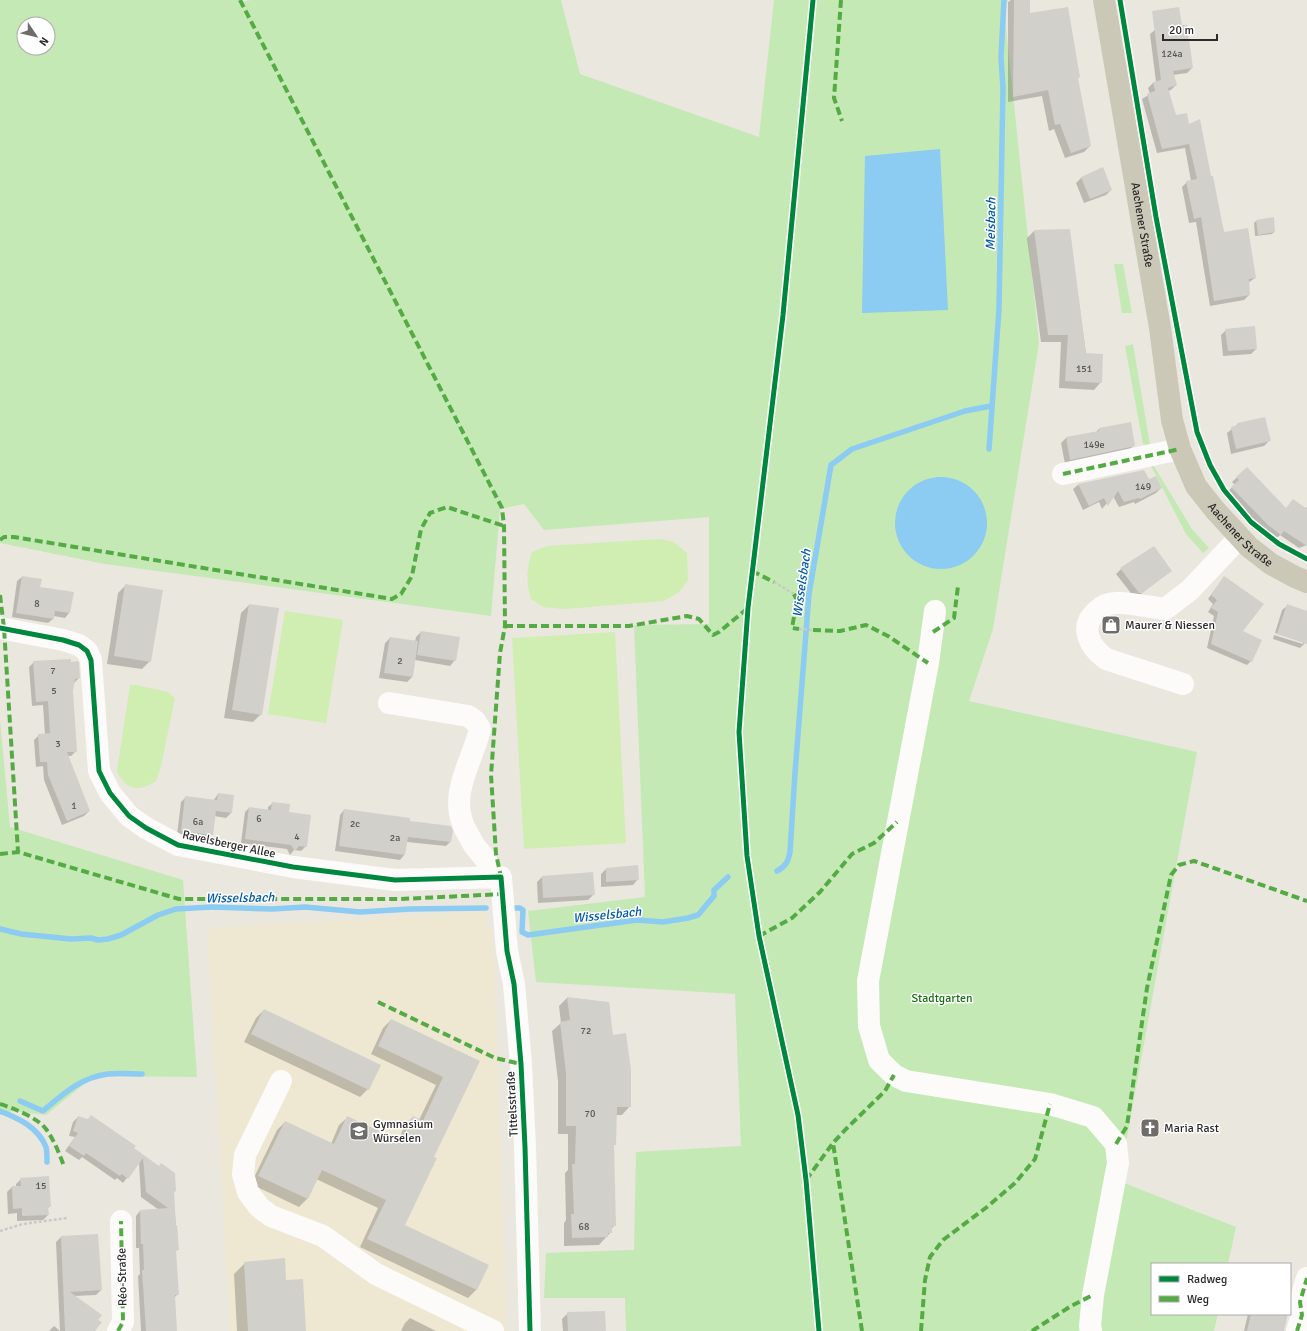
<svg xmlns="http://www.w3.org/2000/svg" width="1307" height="1331" viewBox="0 0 1307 1331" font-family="Signika,sans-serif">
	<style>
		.education { fill: #eee8d3 }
		.green { fill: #c4e9b5; fill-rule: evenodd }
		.pitch { fill: #d0edb2 }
		.water { fill: #8ccbf2 }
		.shadow { fill: #0003 }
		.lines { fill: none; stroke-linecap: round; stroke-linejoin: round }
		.stream { stroke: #8ccbf2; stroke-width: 5.5 }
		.building { fill: #d2d0cb }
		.path { stroke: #cac9c8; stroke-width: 2.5; stroke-dasharray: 3 2; stroke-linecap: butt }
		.minor { stroke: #fcfbfa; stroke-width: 22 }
		.major { stroke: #cbc8b8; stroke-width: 22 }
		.quiet { stroke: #54ab44; stroke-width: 4; stroke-dasharray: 8 4; stroke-linecap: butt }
		.cycleway-casing { stroke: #fff; stroke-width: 8 }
		.cycleway { stroke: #00873e; stroke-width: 5 }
		.labels { text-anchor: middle; stroke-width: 3; stroke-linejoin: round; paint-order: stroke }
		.number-label { font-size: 10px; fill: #565554 }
		.street-label { font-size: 12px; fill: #2b2b2b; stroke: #fff }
		.poi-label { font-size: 12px; fill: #2b2b2b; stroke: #fff; text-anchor: start }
		.park-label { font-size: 12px; fill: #1b6f13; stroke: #fff }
		.water-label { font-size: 13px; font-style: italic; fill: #015aa9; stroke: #fff }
	</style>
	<rect width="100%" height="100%" fill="#eae7df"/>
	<path class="education" d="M487,911l1,17 5,3 14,400h-277l-23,-403z"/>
	<path class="green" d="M0,0h240l1,2 10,-2h310l19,74 179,63 15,-137h234l-4,9 35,334 -46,286 -24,72 228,51 -78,429 117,46 -8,37h-76v50h66l-4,17h-588l-1,-33h-81l2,-45 88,-3 2,-98 105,-6 -6,-152 -199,-12 -8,-71 117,-14 -11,-272 75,-1v-107l-165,13 -20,-26 -24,5 -9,107 -386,-52 -105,-21zM24,24h24v24h-24z
		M1114,264h9l9,49h-10z
		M1133,344l17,101 -7,-1 -18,-98z
		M1152,463l40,66 17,19 -6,5 -17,-19 -36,-70z
		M0,720l10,107 173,53 14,197 -103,-1 -48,39 -33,-4 -13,4z"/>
	<path class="pitch" d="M660,539l14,3 13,11 1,27 -9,12 -15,9 -99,8 -22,-2 -12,-8c-5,-19 -5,-28 1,-47l15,-6z
		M285,611l58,9 -17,103 -58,-9z
		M615,632l11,211 -102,6 -12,-211z
		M130,685h7l31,7 7,6 -14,68 -5,15c-6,3 -11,7 -18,7 -9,1 -19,-9 -21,-17z"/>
	<path class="water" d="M940,149l8,161 -86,3 3,-157z
		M895 523a46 46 0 1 1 92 0a46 46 0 1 1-92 0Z"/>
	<path class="shadow" d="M1011,0h18v14l50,63 -2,2 13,67 -6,6 -19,6 -11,-29 -5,2 -7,-35 -34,6v-100z
		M1155,30l37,38 -5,5 -14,2 3,10 -5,5 -3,1 7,25 13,9 23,52 13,56 31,45 -7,5 1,12 -5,5 -34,6 -14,-84 -7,1 -7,-36 5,-5 4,-1 -6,-33 -28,5 -15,-54 8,-5 -2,-6 5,-5 3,-1 -6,-48z
		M1081,178l30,12 -5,5 -22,8 -8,-20z
		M1256,221l18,11 -2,2 -17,2 -1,-13z
		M1069,230l17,124 15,28 -7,8 -35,-2 2,-46h-20l-14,-104 7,-7z
		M1226,330l30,19 -5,5 -28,2 -2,-21z
		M1238,424l31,17 -5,5 -33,8 -4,-21z
		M1099,429l35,16 -5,5 -64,14 -4,-21 5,-5 30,-6z
		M1247,468l39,41h19l2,-2v38l-8,3 -19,-13 -4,4 -13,-9 -36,-38 8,-7 -3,-3z
		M1143,471l5,10 13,7 -5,5 -21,11 -1,-2 -15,5 -6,-11 -11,13 -3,-7 -16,8 -10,-21 5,-4z
		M1121,569l50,1 -35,28 -2,-1 -18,-23z
		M22,577l17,11 30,25 -4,5 -11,-2 -1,3 -5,4 -36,-6 5,-36z
		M1221,581l21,51 9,29 -4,4 -40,-17 7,-32 -6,-4 5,-8 -5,-5z
		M126,585l24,76 -8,8 -35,-5 11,-71z
		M249,605l28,4 -16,105 -8,8 -29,-4 17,-105z
		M1287,606l20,6v26l-2,5 -5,5 -27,-9 1,-4 29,9v-2l-28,-9 7,-23z
		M421,632l34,28 -5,6 -35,-6 -3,17 -5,5 -28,-4 6,-35 5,-5 25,4 1,-5z
		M34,662l36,1 9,15 -5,5 -2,8 4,60 -5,5h-4l22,55 -5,5 -22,9 -18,-45 -1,-14 -7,1 -2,-27 5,-5h6l-2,-30 -11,1 -3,-39z
		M218,794l13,19 -5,5 -12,-2 -2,18 -5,5 -30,-4 4,-33 5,-5 27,4z
		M273,803l33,43 -5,5 -7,-1 -4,5 -3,-6 -46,-6 4,-31 4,-4 19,2v-3z
		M344,810l65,11 41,21 -4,4 -39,-4 -3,13 -4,5 -65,-9 5,-36z
		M606,869l32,10 -5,6 -32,2v-13z
		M542,877l52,17 -6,6 -50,3 -1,-21z
		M567,998l42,5 3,33 18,70 -8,9h-6l-1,29 -2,2 2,79 -4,4v3l-12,13 -35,1v-23l2,-3 -1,-47 3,-3v-36h-10v-53l-6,-50 9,-8 -2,-17z
		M264,1010l104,79 -8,8 -116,-55 12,-24z
		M391,1020l87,41 -45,96 -29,69 83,39 -11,25 -8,8 -108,-51 18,-39 -62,-29 -9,20 -8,8 -48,-23 26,-54 8,-8 46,22 8,-19 9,-8 50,24 7,-16 8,-8 6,3 17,-35 -65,-31 12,-26z
		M78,1117l55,32 26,18 16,24 -2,2 5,56 -3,3 3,42 -4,4 2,33h-35l-3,-55 2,-2 -1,-26h-3v-32l4,-5 19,-1 -18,-13 -2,-35 -16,21 -6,-5 -2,2 -33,-23 -3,3 -14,-9 10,-14 -6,-1 4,-14z
		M21,1179l29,27 -3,3 1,6 -5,5 -26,1v-8l-9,1 -1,-22 5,-5h4v-3z
		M61,1237l40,53 -5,5 -22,1 23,24 -3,11h-45l5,-5 6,5 -4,-89z
		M245,1263l40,18 20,50h-68l-3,-57z
		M568,1313l37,18h-42l-1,-12z
		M1248,1314h39l-4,17h-39z
		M410,1318l26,13h-35l4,-8z"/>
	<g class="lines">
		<path class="stream" d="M989,449l10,-140 4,-221 -2,-31 3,-57
			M777,871c9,-5 11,-9 13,-19l5,-79 14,-179 22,-129 21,-16 113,-38 26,-5
			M516,908h4l3,2 -1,22 6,3 109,-15 26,2 25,-4 10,-3 16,-19v-6l14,-13
			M0,929l21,5 50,5 20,-1 7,2 10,-1 13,-4 37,-20 18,-6 35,-2 61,2 33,-2 55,5 50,-3 76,-1
			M20,1101l23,10c19,-16 38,-34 65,-37 11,-1 23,0 34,0
			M0,1111c18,7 38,16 46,36 1,4 1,10 1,15"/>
	</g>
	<path class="building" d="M1014,0h16v13l38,-6 12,70 -2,1 13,68 -20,7 -11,-29 -5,1 -7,-35 -35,7z
		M1179,7l3,18h5l6,43 -20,3 4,14 -9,3 8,27 11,-2 2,11 11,-5 11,57h2l11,56 24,-4 8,50 -7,1 1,16 -36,6 -13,-84 -7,2 -8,-38 11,-2 -8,-35 -27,5 -15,-55 8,-3 -2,-9 8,-2 -9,-69z
		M1103,167l9,23 -22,9 -9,-22z
		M1274,217l1,15 -17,3 -2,-15z
		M1070,229l16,124 17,1 -1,29 -37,-2 3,-46h-20l-14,-105z
		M1255,326l2,23 -29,2 -3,-22z
		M1265,417l6,24 -35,8 -5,-22 7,-2 -1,-2z
		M1131,422l4,24 -65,14 -4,-23 33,-6v-3z
		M1247,467l39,41 7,-9 14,10v37l-23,-15 -3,4 -13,-10 -37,-38 8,-7 -3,-3z
		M1144,470l5,9 7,-3 6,12 -22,11 -1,-1 -15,4 -6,-11 -10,15 -4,-8 -15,8 -11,-22z
		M1154,546l18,25 -30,22h-3l-19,-25z
		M22,576l20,3 -2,8 34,5 -4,21 -15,-2 -1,8 -38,-6z
		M1224,576l40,28 -21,27 19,9 -10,22 -41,-18 7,-32 -7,-4 6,-8 -6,-5z
		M125,584l38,6 -12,72 -37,-6z
		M249,604l30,4 -17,107 -30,-5z
		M1287,604l20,7v33l-30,-10z
		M421,631l39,6 -4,24 -39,-6z
		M390,637l28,4 -5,36 -29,-4z
		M71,659v3l7,-1 1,2 1,15 -5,1 -2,12 4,61h-10l23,59 -23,10 -19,-46 -1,-13h-7l-2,-28 12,-1 -2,-32 -12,1 -3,-41z
		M218,793l16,2 -2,18 -16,-2 -3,24 -32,-4 4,-35 32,4z
		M272,802l18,2 -1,8 22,3 -4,32 -8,-1 -4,5 -4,-6 -46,-6 4,-32 22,3z
		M344,809l66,9v3l41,5 2,5 -2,11 -43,-5 -3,18 -66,-9z
		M638,865l1,15 -33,2v-14z
		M593,872l2,23 -52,3 -1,-22z
		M567,997l42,5 4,33 13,-2 5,37v37h-14l-1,38h-2l2,81h-4v7h-4v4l-36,1 -1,-24h3l-2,-50h3l1,-38h-10v-53l-6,-51 10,-2z
		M264,1009l117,56 -12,25 -118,-56z
		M391,1019l89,42 -46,96 3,1 -32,67 84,40 -12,25 -110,-51 19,-39 -64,-30 -14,29 -50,-23 27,-55 49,23 13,-28 54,25 12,-25 10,5 20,-44 -65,-31z
		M91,1115l45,31 -2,2 25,18 2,-3 14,10 1,18 -2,1 2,33h1l2,25h-3l3,45h-4l2,36h-31l-4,-61h2l-1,-26h-2l-1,-34 28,-2 -22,-16 -3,-34 -15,21 -6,-5 -2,2 -34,-23 -2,3 -15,-10 9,-13 -5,-2 5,-15 10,3z
		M49,1176l2,31h-3l1,8 -27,1v-8l-9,1 -1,-23h9l-1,-8z
		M98,1234l4,56 -32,2 32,23 -4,5 4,2 -7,9h-30l-4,-95z
		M285,1258l1,22 17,-1 3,52h-58l-4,-69z
		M605,1311l1,20h-38l-1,-19z
		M1251,1314h37l-4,17h-37z"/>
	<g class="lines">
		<path class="path" d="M774,582l20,12
			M799,629l14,1
			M0,1231l23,-7 44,-6"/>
		<path class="minor" d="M1063,474l117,-25
			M935,611l-7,52 -60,318 1,45 10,34 15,15 12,6 144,23 43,13 23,27 2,19 -25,132 -3,31 1,5
			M0,628l63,12 16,5 8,6 4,9 8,111 11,22 19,23 17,12 32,17 115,22 102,13 106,-3 6,74 7,33 7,80 4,83 5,184
			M1183,684l-77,-25c-16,-12 -28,-32 -9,-48 5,-5 12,-8 19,-8 5,-1 11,1 16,1 11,2 22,3 33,5l25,-19 50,-53
			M389,703l79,13 7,5 5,8c-8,34 -32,65 -15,100 3,5 6,11 9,16 4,6 10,11 13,17 1,5 2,10 3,15
			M281,1081l-36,74 -2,19 5,18 11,15 12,9 52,20 53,38 117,57
			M118,1331l5,-9 -2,-101
			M1297,1331l5,-16 -2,-13 7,-24"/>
		<path class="major" id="s1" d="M1104,0l56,328 12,92 8,29 16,37 19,24 34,37 22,17 24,13 12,5"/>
		<path class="quiet" d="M240,0l262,508 2,18 1,100 -5,27 -9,122 5,79 5,23
			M841,0l-7,98 8,23
			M1063,474l117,-25
			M0,540l4,-3h10l378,62 9,-5 11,-18 9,-47 9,-16 17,-6 57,19
			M752,571l22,11
			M794,594l3,6 -5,28 7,1
			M0,595l4,33 14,224
			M505,626h124l58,-10 12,3 14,16 6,-3 29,-24
			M813,630l27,1 26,-6 22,11 40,27
			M933,632l21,-14 4,-32
			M0,854l18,-2 161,47h222l102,-5
			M759,936l33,-18 28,-26 32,-38 22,-11 23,-21
			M378,1002l117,56 26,6
			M0,1104c13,4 38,14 46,25 8,11 13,24 18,37
			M1116,1144l11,-18 20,-138 24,-113 8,-10 15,-4 113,40
			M806,1180l27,-37
			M118,1331l5,-9 -2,-101
			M862,1331l-29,-188 13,-14 39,-38 9,-16
			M921,1331l4,-51 5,-23 13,-17 44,-33 28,-24 20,-24 15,-55
			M1032,1331l39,-25 22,-11
			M1297,1331l5,-16 -2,-13 7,-24"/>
		<defs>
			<path id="cycleway" d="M813,0l-30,315 -35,293 -9,124 8,124 12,80 39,179 8,65 13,151
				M1120,0l36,217 41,215 13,33 14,25 27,32 28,22 28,15
				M0,628l63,12 16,5 8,6 4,9 8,111 11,22 19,23 17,12 32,17 115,22 102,13 106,-3 6,74 7,33 7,80 4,83 5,184"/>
		</defs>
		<use href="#cycleway" class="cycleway-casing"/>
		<use href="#cycleway" class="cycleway"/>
	</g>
	<defs>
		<symbol id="shop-square" viewBox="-11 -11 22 22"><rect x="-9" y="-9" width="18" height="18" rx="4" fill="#6e6d6a" stroke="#fff"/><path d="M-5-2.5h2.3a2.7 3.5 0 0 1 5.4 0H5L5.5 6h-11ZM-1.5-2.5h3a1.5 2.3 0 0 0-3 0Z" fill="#fff"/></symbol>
		<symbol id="church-square" viewBox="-11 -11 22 22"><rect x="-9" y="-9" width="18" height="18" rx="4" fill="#6e6d6a" stroke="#fff"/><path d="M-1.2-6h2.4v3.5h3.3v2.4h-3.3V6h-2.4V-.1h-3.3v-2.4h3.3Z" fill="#fff"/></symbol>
		<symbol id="school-square" viewBox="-11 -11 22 22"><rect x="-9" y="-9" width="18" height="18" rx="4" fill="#6e6d6a" stroke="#fff"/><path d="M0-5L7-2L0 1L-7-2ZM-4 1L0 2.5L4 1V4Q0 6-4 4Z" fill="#fff"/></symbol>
	</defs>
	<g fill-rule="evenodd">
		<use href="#shop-square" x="1100" y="614" width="22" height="22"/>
		<use href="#church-square" x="1139" y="1117" width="22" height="22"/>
		<use href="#school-square" x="348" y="1120" width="22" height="22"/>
	</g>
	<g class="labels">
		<g class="number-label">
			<text x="1172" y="57">124a</text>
			<text x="1084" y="372">151</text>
			<text x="1094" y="448">149e</text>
			<text x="1143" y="490">149</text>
			<text x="37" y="607">8</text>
			<text x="400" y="664">2</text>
			<text x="53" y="674">7</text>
			<text x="54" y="694">5</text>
			<text x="58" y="747">3</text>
			<text x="74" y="809">1</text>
			<text x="259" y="822">6</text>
			<text x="198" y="825">6a</text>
			<text x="355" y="827">2c</text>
			<text x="297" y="840">4</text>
			<text x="395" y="841">2a</text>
			<text x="586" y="1034">72</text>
			<text x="590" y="1117">70</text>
			<text x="41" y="1189">15</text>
			<text x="584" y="1230">68</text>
		</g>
		<g class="street-label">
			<text dy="4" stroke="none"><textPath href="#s1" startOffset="228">Aachener Straße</textPath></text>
			<text dy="4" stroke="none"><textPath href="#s1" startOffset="562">Aachener Straße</textPath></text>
			<text transform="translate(229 844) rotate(12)" y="4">Ravelsberger Allee</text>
			<text transform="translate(512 1104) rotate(-93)" y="4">Tittelsstraße</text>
			<text transform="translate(122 1277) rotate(-91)" y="4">Réo-Straße</text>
		</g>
		<g class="poi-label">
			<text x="1125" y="629">Maurer &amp; Niessen</text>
			<text x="373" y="1128">Gymnasium<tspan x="373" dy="14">Würselen</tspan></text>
			<text x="1164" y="1132">Maria Rast</text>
		</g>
		<g class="park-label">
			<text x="942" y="1002">Stadtgarten</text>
		</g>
		<g class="water-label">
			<text transform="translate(990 224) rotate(-89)" y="5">Meisbach</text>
			<text transform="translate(801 583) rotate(-82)" y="5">Wisselsbach</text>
			<text transform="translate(240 897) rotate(-1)" y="5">Wisselsbach</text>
			<text transform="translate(607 914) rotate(-6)" y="5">Wisselsbach</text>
		</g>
	</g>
	<rect x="1151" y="1263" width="140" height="52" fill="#ffffff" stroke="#aaaaaa"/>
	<rect x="1159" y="1276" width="20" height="6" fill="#00873e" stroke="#aaaaaa"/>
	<text x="1187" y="1283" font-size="12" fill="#2b2b2b">Radweg</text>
	<rect x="1159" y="1296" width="20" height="6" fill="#54ab44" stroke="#aaaaaa"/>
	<text x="1187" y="1303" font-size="12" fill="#2b2b2b">Weg</text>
	<g transform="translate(36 36) rotate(125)"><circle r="19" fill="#ffffff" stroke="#aaaaaa"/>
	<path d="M0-3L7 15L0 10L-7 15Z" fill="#6e6d6a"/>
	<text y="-6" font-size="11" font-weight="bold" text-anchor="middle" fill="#2b2b2b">N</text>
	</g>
	<path d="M1163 34v6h54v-6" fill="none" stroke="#2b2b2b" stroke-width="2"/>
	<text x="1169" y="34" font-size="12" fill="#2b2b2b" stroke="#ffffff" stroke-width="3" paint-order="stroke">20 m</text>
</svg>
